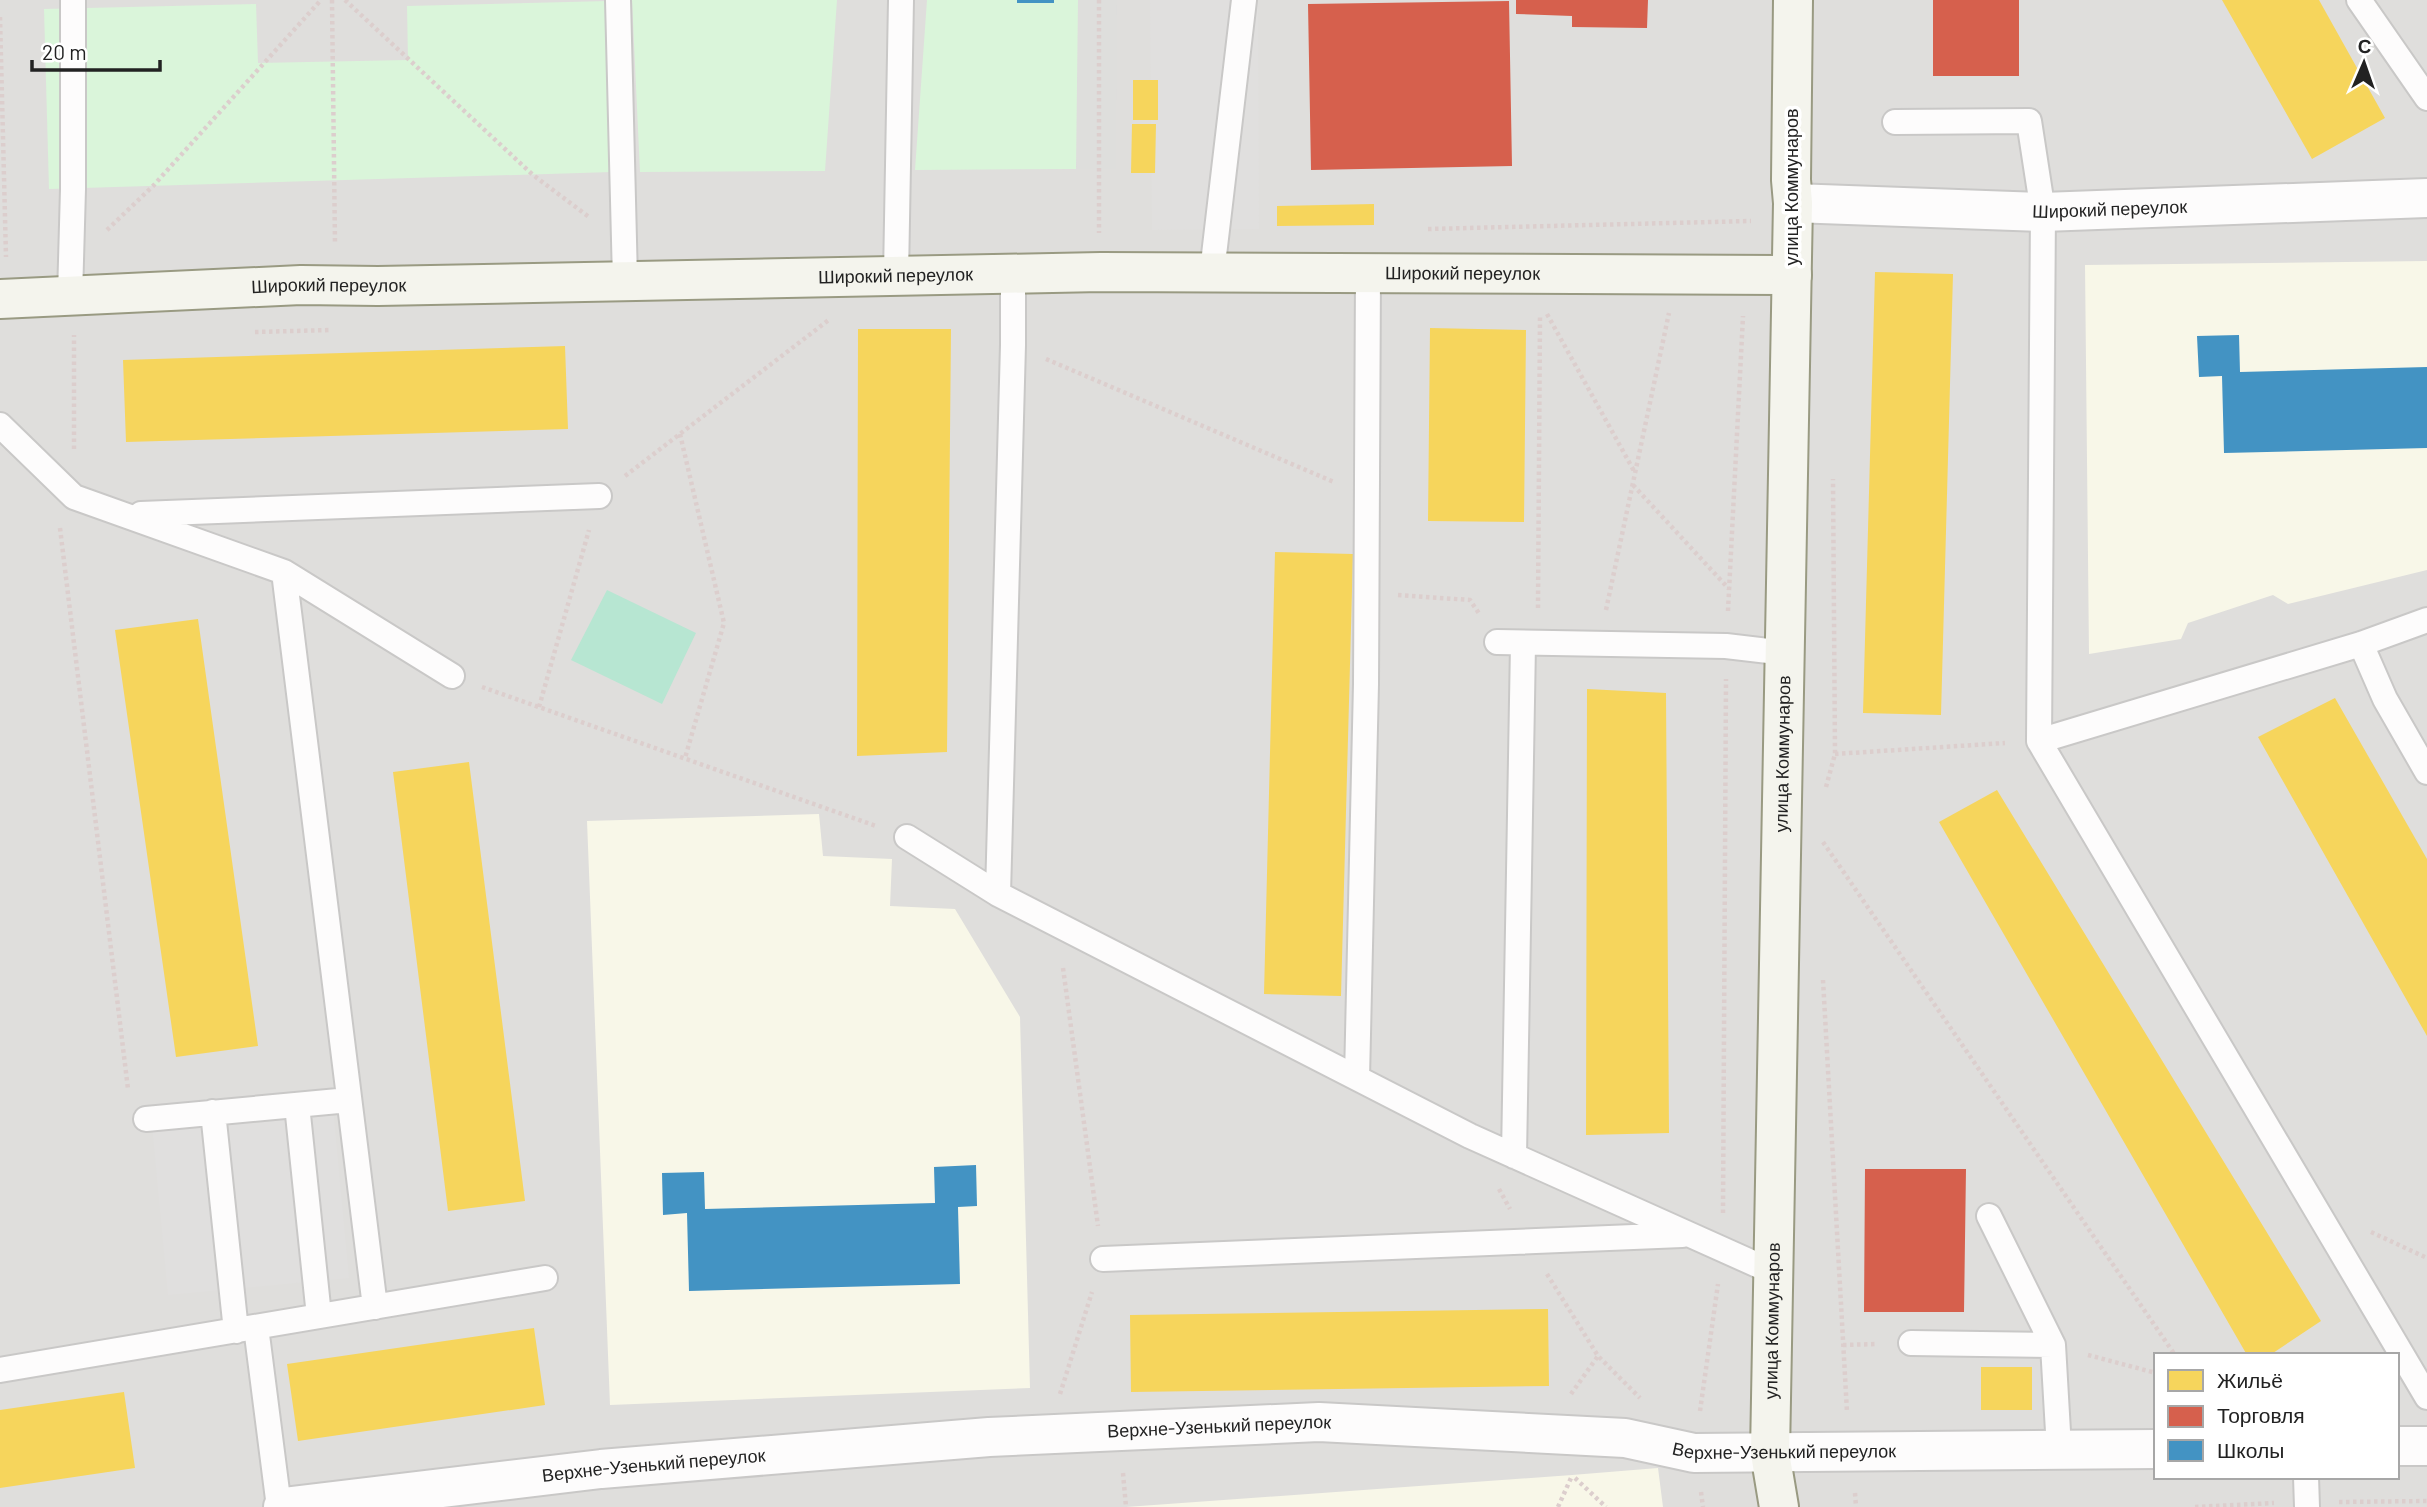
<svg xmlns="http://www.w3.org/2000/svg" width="2427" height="1507" viewBox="0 0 2427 1507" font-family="Barlow,sans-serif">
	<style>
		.residential { fill: #dfdedc; fill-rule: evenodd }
		.education { fill: #f8f7e8 }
		.religious { fill: #dededc }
		.park { fill: #daf5da }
		.pitch { fill: #b7e6d2 }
		.parking { fill: #e0dfde }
		.homes { fill: #f6d55c }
		.shops { fill: #d6604d }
		.schools { fill: #4393c3 }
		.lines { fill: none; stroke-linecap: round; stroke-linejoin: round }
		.lane-casing { stroke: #c9c8c7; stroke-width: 28 }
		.street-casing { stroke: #c9c8c7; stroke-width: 42 }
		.secondary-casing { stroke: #999a82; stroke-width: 42 }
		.path { stroke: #dccecd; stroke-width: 4.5; stroke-dasharray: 3.5 3.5; stroke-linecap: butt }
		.lane { stroke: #fdfcfc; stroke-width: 24 }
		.street { stroke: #fdfcfc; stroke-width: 38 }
		.secondary { stroke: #f4f4ed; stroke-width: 38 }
		.labels { text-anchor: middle; stroke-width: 7; stroke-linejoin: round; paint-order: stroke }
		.street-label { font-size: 18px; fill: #222; stroke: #fff }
	</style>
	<rect width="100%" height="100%" fill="#f0eeeb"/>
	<path class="residential" d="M0,0h2427v1507h-2427zM2156,1355h241v122h-241z"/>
	<path class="education" d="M2427,261v309l-139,34 -15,-9 -85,28 -7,16 -92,15 -4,-389z
		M819,814l4,42 69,3 -2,47 65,3 65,108 10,371 -420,17 -23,-584z
		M1658,1468l5,39h-537l446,-32z"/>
	<path class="religious" d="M1078,0h39l-1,169h-40z"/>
	<path class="park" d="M632,0h205l-12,171 -185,1z
		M927,0h151l-2,169 -161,1z
		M608,1l4,171 -563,17 -5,-180 212,-5 2,59 150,-3 -1,-54z"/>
	<path class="pitch" d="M607,590l89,43 -34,71 -91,-44z"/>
	<path class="parking" d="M1150,0h108l1,229 -107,1z
		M333,1108l16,170 -181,17 -16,-170z"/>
	<path class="homes" d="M2222,0h97l66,118 -73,41z
		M1133,80h25v40h-25z
		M1132,124h24l-1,49h-24z
		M1374,204v21l-97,1v-20z
		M1875,272l78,2 -12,441 -78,-2z
		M1430,328l96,2 -2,192 -96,-1z
		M858,329h93l-4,423 -90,4z
		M565,346l3,83 -442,13 -3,-82z
		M1275,552l78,2 -12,442 -77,-2z
		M198,619l60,427 -82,11 -61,-427z
		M1587,689l79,4 3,440 -83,2z
		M2335,698l92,161v177l-169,-299z
		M469,762l56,439 -77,10 -55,-439z
		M1997,790l324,531 -51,34h-23l-308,-533z
		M1548,1309l1,77 -418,6 -1,-77z
		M534,1328l11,77 -247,36 -11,-77z
		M1981,1367h51v43h-51z
		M124,1392l11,76 -135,20v-78z"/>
	<path class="shops" d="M1516,0h132l-1,28 -75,-1v-11l-56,-2z
		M1933,0h86v76h-86z
		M1509,1l3,165 -201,4 -3,-166z
		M1865,1169h101l-2,143h-100z"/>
	<path class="schools" d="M1017,0h37v3h-37z
		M2239,335l1,37 187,-5v81l-203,5 -2,-77 -23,1 -2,-41z
		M976,1165l1,41 -19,1 2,77 -271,7 -2,-78 -24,2 -1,-42 42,-1 1,37 230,-6 -1,-36z"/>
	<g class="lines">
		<defs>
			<path id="lane" d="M618,0l7,280
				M2359,0l68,98
				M1895,122l134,-1 14,91 -4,529 388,656
				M1212,272l32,-272
				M896,275l5,-275
				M70,296l3,-107v-189
				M0,425l74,72 210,75 168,104
				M141,514l458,-18
				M284,572l91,735
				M1497,642l229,4 59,7
				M2361,644l24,55 42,73
				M2039,741l322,-97 66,-24
				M907,837l91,57 472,242 303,136
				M998,894l15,-549v-71
				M1357,1078l9,-394 2,-411
				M297,1105l22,211
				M213,1112l23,219
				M146,1119l203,-19
				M1514,1156l9,-512
				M1989,1216l64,129 6,104
				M1103,1259l579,-24
				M256,1327l23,180
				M1911,1343l142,2
				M0,1370l545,-92
				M2306,1477l1,30"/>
			<g id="street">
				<path id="s1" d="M1793,203l250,9 384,-14"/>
				<path d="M2397,1446h30"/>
				<path id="s2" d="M283,1507l318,-38 388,-32 330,-15 306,16 69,15 462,-4"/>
			</g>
			<g id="secondary">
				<path id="s3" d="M0,299l301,-14 77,1 723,-14 691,3"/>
				<path id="s4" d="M1779,1507l-9,-54 23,-1250 -2,-23 2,-180"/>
			</g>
		</defs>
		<use href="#lane" class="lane-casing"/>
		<use href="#street" class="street-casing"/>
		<use href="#secondary" class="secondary-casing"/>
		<path class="path" d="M332,0l3,244
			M345,0l188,175 56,42
			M1099,0v233
			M0,17l6,240
			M1428,229l323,-8
			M107,230l46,-44 168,-186
			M1547,314l87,157
			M255,332l75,-2
			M1046,359l288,123
			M680,434l44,189 -39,135
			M74,449v-114
			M625,476l205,-157
			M1633,485l96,104
			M60,528l68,561
			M1398,595l72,5 10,15
			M1538,608l2,-292
			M1606,610l63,-297
			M1728,611l15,-295
			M482,687l394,139
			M539,707l50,-177
			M1835,754l170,-11
			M1826,787l9,-33 -2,-275
			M1823,842l352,513
			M1063,968l35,258
			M1823,980l24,432
			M1499,1189l11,20
			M1723,1213l3,-534
			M2371,1232l56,26
			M1547,1274l51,82 42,42
			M1843,1345l35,-1
			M2088,1355l68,18
			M1060,1394l32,-102
			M1571,1394l27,-38
			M1700,1411l18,-127
			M1123,1473l3,34
			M1575,1478l31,29
			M1701,1492l2,15
			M1855,1493l1,14
			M2339,1502l88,-1
			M1558,1507l13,-29
			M2195,1507l79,-4"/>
		<use href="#lane" class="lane"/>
		<use href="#street" class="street"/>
		<use href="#secondary" class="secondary"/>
	</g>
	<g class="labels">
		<g class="street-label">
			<text transform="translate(1792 187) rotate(-90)" y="6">улица Коммунаров</text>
			<text dy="6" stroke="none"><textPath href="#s1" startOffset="317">Широкий переулок</textPath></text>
			<text dy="6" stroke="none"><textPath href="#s3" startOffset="1463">Широкий переулок</textPath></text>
			<text dy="6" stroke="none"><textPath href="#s3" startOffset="896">Широкий переулок</textPath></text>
			<text dy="6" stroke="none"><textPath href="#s3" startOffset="329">Широкий переулок</textPath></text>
			<text dy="6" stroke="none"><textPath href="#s4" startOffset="754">улица Коммунаров</textPath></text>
			<text dy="6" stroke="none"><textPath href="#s4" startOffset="187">улица Коммунаров</textPath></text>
			<text dy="6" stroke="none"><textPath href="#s2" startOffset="940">Верхне-Узенький переулок</textPath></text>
			<text dy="6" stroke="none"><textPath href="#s2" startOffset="1507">Верхне-Узенький переулок</textPath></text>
			<text dy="6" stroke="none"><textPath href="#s2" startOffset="373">Верхне-Узенький переулок</textPath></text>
		</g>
	</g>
	<rect x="2154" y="1353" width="245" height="126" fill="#ffffff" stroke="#a7a7a7" stroke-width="2"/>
	<rect x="2168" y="1370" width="35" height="21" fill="#f6d55c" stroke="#a7a7a7" stroke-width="2"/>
	<text x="2217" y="1388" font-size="21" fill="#222222">Жильё</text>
	<rect x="2168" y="1406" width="35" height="21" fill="#d6604d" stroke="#a7a7a7" stroke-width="2"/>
	<text x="2217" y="1423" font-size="21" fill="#222222">Торговля</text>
	<rect x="2168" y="1440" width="35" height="21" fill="#4393c3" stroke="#a7a7a7" stroke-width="2"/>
	<text x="2217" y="1458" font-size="21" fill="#222222">Школы</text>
	<g transform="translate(2364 63) rotate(2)" stroke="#ffffff" stroke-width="5" paint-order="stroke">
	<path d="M0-5L12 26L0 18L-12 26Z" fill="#222222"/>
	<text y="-10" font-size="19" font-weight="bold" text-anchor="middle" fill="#222222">С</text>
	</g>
	<path d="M32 60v10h128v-10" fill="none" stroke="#222222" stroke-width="3.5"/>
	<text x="42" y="60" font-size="21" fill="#222222" stroke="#ffffff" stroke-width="5" paint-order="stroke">20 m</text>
</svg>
